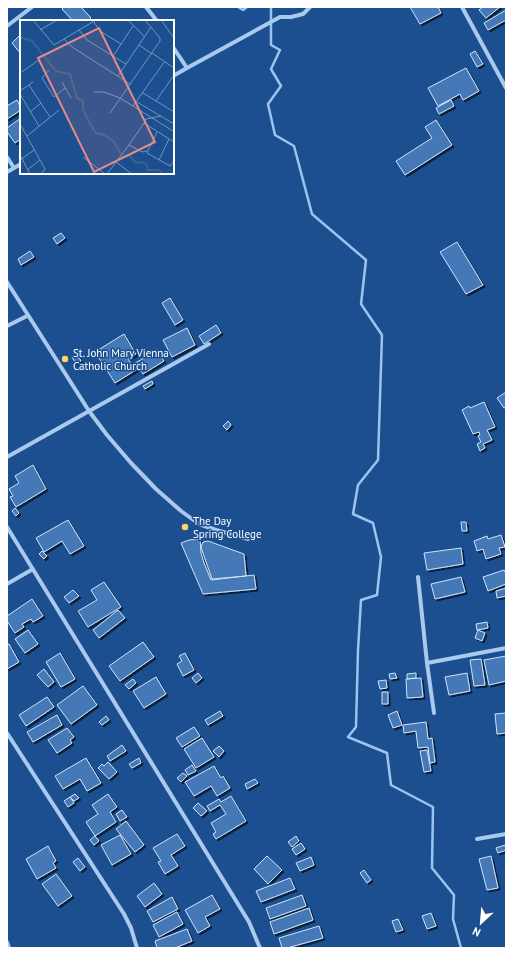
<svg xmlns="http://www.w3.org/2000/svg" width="513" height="955" viewBox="0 0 513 955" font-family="'PT Sans',sans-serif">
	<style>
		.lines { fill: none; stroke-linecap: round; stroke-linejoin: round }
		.stream { stroke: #9cc4f0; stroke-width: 2.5 }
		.building { fill: #4478b7; stroke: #cfe3fa; filter: url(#shadow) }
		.minor { stroke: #a9c9ee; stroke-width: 4 }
		.poi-dot { fill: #ffd166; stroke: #1b4f8f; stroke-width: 1.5 }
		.labels { text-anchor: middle; stroke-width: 3; stroke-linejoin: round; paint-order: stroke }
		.poi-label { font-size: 11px; fill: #fff; stroke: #1b4f8f; text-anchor: start }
		.inset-river { fill: none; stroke: #3c6290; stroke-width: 2 }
		.inset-road { fill: none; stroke: #7695bc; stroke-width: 1 }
		.view { fill: #e88989; fill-opacity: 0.15; stroke: #e88989; stroke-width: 2 }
		.inset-edge { fill: none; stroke: #fff; stroke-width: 2 }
	</style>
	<defs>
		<filter id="shadow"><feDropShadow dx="2" dy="2" stdDeviation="0" flood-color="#0009"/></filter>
	</defs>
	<rect width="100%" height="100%" fill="#1b4f8f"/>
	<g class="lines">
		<path class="stream" d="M238,7l5,3 4,-3
			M271,7v38l9,5 -9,19 10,17 -13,18 7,31 19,11 18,68 54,46 -5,44 21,31 -4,125 -20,25 -5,29 20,9 8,34 -4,38 -16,5 -3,50 -2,77 -8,10 39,16 4,32 42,22 -1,61 22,27 -1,24 8,29"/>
	</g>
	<path class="building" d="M64,7h17l10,11 -3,3h-15l-11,-12z
		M410,7h28l3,6 -21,11z
		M483,7h17l-14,11 -7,-8z
		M506,10v10l-18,10 -4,-7z
		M19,36l2,3v15l-9,-11z
		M475,51l8,13 -6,3 -7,-13z
		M466,68l13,23 -16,9 -3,-6 -22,12 -10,-18z
		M17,100l4,8v2l-14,9v-13z
		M451,100l3,6 -15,8 -3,-6z
		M21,118v21l-6,4 -8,-11v-4z
		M436,120l16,25 -47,30 -9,-14 36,-23 -7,-11z
		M61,233l4,5 -8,6 -4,-6z
		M457,242l26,43 -17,9 -26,-42z
		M30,251l4,6 -13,8 -3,-6z
		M170,298l13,22 -8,5 -13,-22z
		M216,325l5,8 -17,11 -5,-8z
		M187,328l8,17 -23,12 -9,-17z
		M124,334l12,20 -8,5 4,6 25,-15 7,11 -21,13 -4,-6 -24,15 -20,-31z
		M77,354l4,7 -5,3 -4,-7z
		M152,381l1,3 -8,5 -2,-3z
		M506,392v15l-2,1 -7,-10z
		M484,402l11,25 -8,3 5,10 -9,4 2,4 -5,3 -3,-7 4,-2 -3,-6 2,-1 -1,-3 -6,2 -11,-24 7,-4 1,2z
		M228,421l3,4 -4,5 -4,-4z
		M33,465l13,24 -30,18 -6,-10 3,-1 -4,-7 10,-6 -4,-7z
		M15,508l4,5 -3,3 -4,-5z
		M68,520l16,26 -14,8 -8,-13 -18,11 -8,-14z
		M461,522h5l1,9h-5z
		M501,535l4,12 -6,1 2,6 -15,5 -3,-10 -6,2 -3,-10 13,-5 1,3z
		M200,539l1,14 3,10 7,17 43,-5 2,14 -53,5 -22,-51 8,-3z
		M208,541l36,13 2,22 -34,3 -8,-23 -3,-9 2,-5z
		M461,548l2,16 -36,6 -3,-17z
		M42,551l5,5 -3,3 -5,-5z
		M504,570l2,4v10l-18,7 -5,-14z
		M461,577l4,15 -30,7 -4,-15z
		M104,582l17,25 -33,20 -10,-16 19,-11 -6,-10z
		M506,588v8l-9,2 -1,-7z
		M73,590l6,6 -10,7 -5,-6z
		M32,599l11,17 -10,6 -2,-3 -9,5 2,3 -9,6 -8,-12v-5z
		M118,610l7,8 -26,20 -6,-8z
		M487,622l1,6 -11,2 -1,-6z
		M28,630l10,14 -13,9 -10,-14z
		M478,630l7,3 -3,8 -7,-3z
		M143,642l11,15 -34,24 -11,-15z
		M9,644l10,18 -12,7v-24z
		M60,653l15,26 -14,8 -15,-25z
		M185,653l9,17 -11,6 -6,-12 5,-3 -3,-5z
		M506,656v25l-17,4 -5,-25z
		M481,659l4,26 -11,1 -4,-26z
		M44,669l10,13 -6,5 -11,-12z
		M198,673l4,5 -6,5 -4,-5z
		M395,673l2,5 -7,1 -1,-5z
		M416,673v5l-9,1v-5z
		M467,673l3,18 -21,4 -4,-18z
		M156,677l10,17 -22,14 -11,-17z
		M421,678l2,19 -16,1 -1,-19z
		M133,679l3,4 -7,6 -4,-4z
		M386,680l1,8 -7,1 -2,-8z
		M83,686l14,19 -26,19 -14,-19z
		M382,692h6v12h-6z
		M47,697l7,10 -28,19 -7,-11z
		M220,711l3,5 -15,9 -3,-5z
		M397,711l5,14 -9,3 -5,-13z
		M506,713v20l-9,1 -2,-20z
		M57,715l5,10 -29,17 -6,-10z
		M106,716l3,4 -7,5 -3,-3z
		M426,722l2,17 4,-1 3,24 -5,1 -2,-16 -10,1 -2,-17 -12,2 -1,-8z
		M194,727l6,9 -18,11 -6,-9z
		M67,728l7,9 -4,3 2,3 -15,10 -9,-13z
		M202,738l12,19 -18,11 -12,-19z
		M122,745l4,6 -16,10 -3,-5z
		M219,746l5,5 -5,6 -6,-6z
		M427,750l4,21 -7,1 -4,-21z
		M86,758l15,25 -14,8 -7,-12 -17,10 -8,-13z
		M139,758l2,5 -9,5 -3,-4z
		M108,762l9,10 -8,7 -11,-11 4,-4 2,2z
		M192,765l4,6 -8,4 -3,-5z
		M214,766l7,12 2,-2 7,12 -13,8 -6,-10 -17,10 -9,-14z
		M183,773l4,3 -6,6 -4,-4z
		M255,779l3,4 -11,6 -2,-5z
		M75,794l4,4 -5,3 -4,-4z
		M108,794l9,13 -7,5 6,10 -21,14 -9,-14 12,-8 -6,-9z
		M231,796l15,25 -30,18 -3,-5 3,-2 -5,-9 15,-9 -6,-9 -10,6 -3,-5 12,-7 2,3z
		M70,797l4,6 -6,4 -4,-6z
		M198,803l9,8 -6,5 -8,-8z
		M122,810l5,7 -7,4 -4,-7z
		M126,821l18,24 -9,7 -19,-23z
		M177,834l8,12 -14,9 7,11 -13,8 -7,-12 3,-1 -8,-13z
		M120,835l11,19 -19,11 -11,-20z
		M95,836l4,5 -5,4 -4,-5z
		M296,836l3,5 -7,6 -4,-5z
		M301,843l4,6 -9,6 -4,-6z
		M505,845l1,5 -8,3 -2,-5z
		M48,846l8,15 -3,2 3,5 -19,11 -11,-20z
		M267,856l15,14 -14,14 -14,-15z
		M491,856l7,32 -11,2 -8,-31z
		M311,857l3,8 -14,6 -4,-8z
		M78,858l7,9 -5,4 -7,-9z
		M364,870l7,10 -4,3 -7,-10z
		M56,874l16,22 -14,10 -16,-22z
		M290,878l5,11 -34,13 -5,-11z
		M154,883l8,11 -17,13 -8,-11z
		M212,895l8,14 -15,8 5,9 -12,7 -13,-23z
		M302,895l4,11 -36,13 -4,-11z
		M172,897l6,12 -25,13 -6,-11z
		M309,908l4,12 -39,14 -4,-12z
		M177,912l6,12 -24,13 -6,-12z
		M431,913l5,13 -9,3 -5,-13z
		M398,919l5,11 -7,2 -4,-11z
		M319,926l4,12 -36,10h-5l-3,-10z
		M187,929l5,12 -17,7h-18l-2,-7z"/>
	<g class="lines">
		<path class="minor" d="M146,7l11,14
			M462,7l44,81
			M7,26l25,-19
			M173,47l14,21 -14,8
			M187,68l93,-51h11l12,-3 7,-7
			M7,157l7,11 -7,4
			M14,168l7,-4
			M7,282l82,129 18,24 24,28 25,26 25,22 18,13 17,6 32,9
			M7,326l20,-10
			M7,457l202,-113
			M7,527l242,395 11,26
			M418,577l9,86 7,50
			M7,584l26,-15
			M427,663l79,-15
			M7,733l117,181 7,14 6,20
			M477,839l29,-5
			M7,942l2,6"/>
	</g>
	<g class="poi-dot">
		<circle cx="65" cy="359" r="4"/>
		<circle cx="185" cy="527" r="4"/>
	</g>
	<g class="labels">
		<g class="poi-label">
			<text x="73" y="357">St. John Mary Vienna<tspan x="73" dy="13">Catholic Church</tspan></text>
			<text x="193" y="525">The Day<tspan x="193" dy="13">Spring College</tspan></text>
		</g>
	</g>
	<g transform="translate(20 20)">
		<rect width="154" height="154" fill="#1b4f8f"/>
		<path class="inset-river" d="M0,17l12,4 24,30 14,3 7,24 6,3v8l7,15 6,9 9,2 9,7 7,12M102,137l7,-2 7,8 6,-1 5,3 1,5h11l4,4"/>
		<path class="inset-road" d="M13,0l21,25 42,-25M108,0l17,17M141,0l13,18M74,2l6,9 21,13M20,10l17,-10M59,10l8,10 39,24M44,19l8,8 58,37M119,25l13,9M132,33l22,15M93,36l20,-30M29,50l-7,8 12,19 11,-9M0,53l19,-13M98,56l33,-49M42,62l9,16M9,65l21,32M0,71l13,-9M74,72h10l16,6 53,33M123,73l31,19M0,74l19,32M136,81l18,-26M117,82l37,22M113,86l32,-45M10,92l11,-9M90,93l50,-72v-3l-15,-18M141,96l-15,3 -2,4 30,19M124,103l-15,22 13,7 5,-1M0,104l25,45 -4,5M137,112l-10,21 23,13 4,-5M7,116l32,-26M0,135l10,19M63,137l22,17M0,140l14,-10M139,140l10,-21M96,142l16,12M7,150l13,-10M87,154l22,-29"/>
		<path class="view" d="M79,8l56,114 -61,30 -56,-114z"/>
		<rect width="154" height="154" class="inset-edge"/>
	</g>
	<rect width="513" height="955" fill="none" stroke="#ffffff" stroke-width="16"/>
	<g transform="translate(481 923) rotate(206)" stroke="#1b4f8f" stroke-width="3" paint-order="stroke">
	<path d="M0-3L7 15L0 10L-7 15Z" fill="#ffffff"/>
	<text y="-6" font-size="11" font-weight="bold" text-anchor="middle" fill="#ffffff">N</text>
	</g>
</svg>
